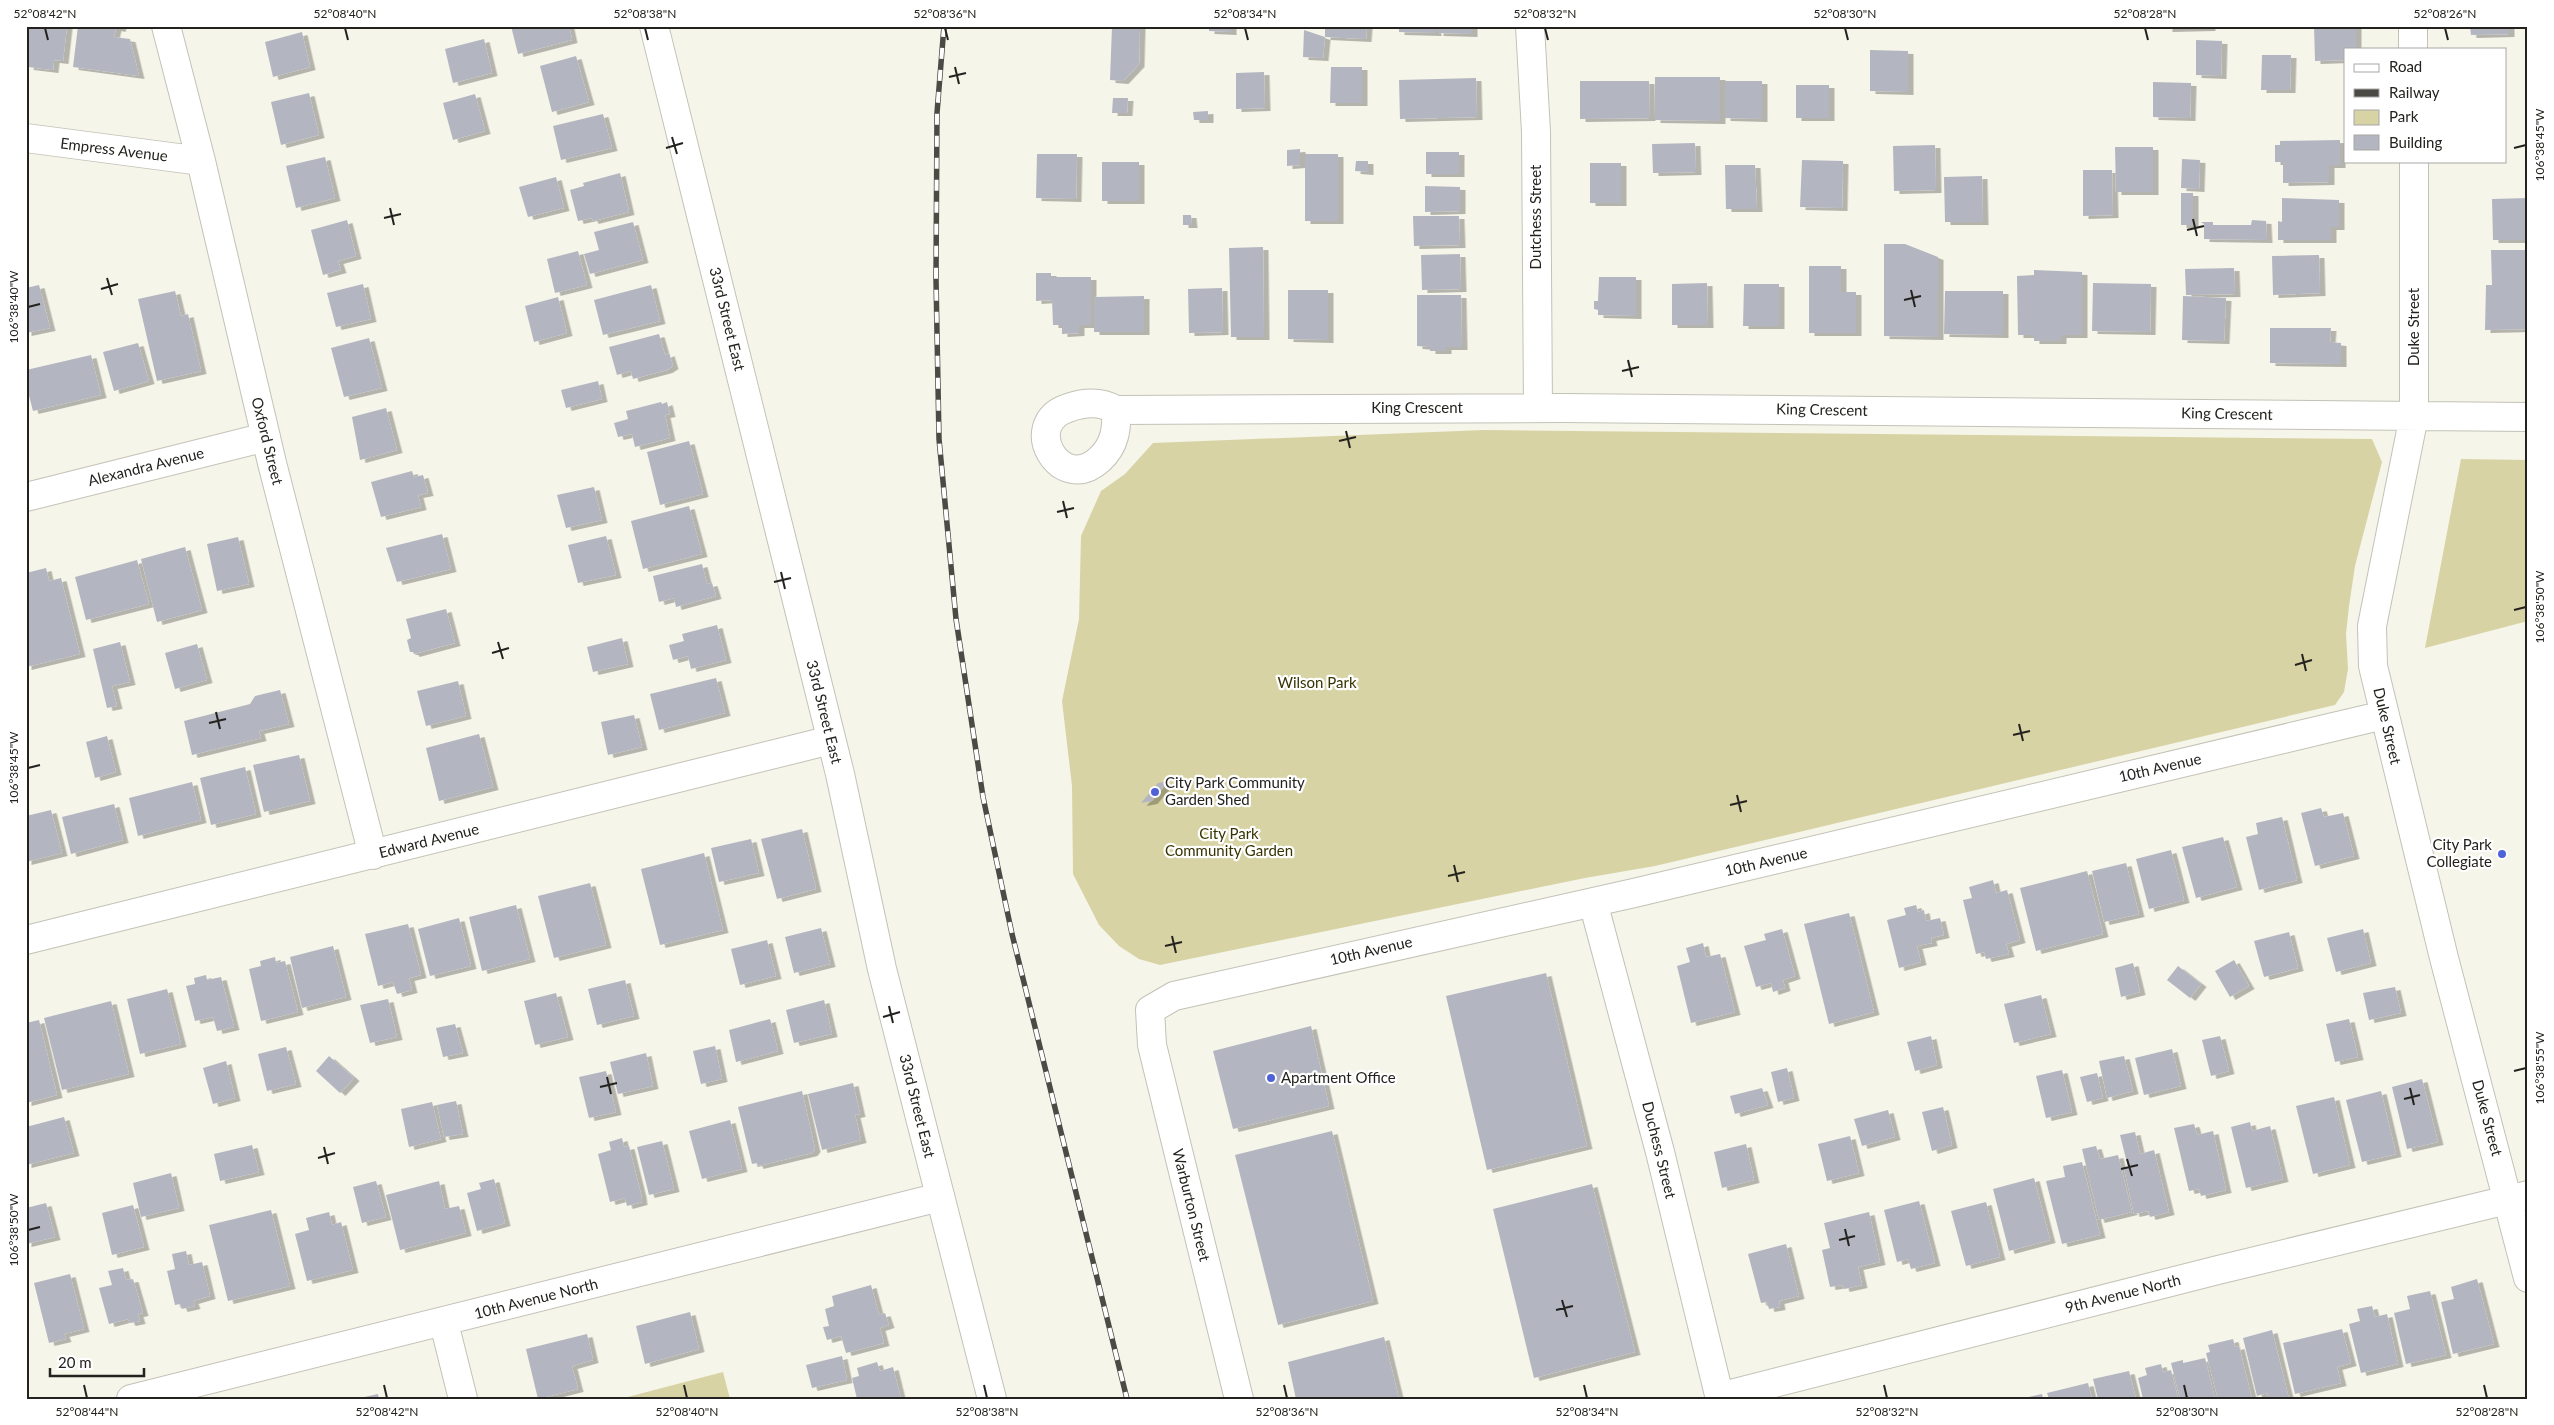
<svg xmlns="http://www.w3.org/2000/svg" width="2554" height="1425" viewBox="0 0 2554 1425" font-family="Lato,sans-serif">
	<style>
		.green { fill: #d8d3a5 }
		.building { fill: #b3b6c0; filter: url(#shadow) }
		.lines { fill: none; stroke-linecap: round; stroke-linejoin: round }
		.street-casing { stroke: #c3c2b7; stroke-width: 30 }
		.secondary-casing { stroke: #c3c2b7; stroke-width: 30 }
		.street { stroke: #fff; stroke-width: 28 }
		.secondary { stroke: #fff; stroke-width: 28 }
		.rail-casing { stroke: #4b4a45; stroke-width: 5.5 }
		.rail { stroke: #fff; stroke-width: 4; stroke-dasharray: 11; stroke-linecap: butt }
		.ticks { fill: none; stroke: #23221e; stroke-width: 2 }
		.poi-dot { fill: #4f62d7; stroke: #fff; stroke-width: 2 }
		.labels { text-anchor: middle; stroke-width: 4.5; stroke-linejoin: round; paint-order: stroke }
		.street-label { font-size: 15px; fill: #23221e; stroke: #fff }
		.park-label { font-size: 15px; fill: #383302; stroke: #fff }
		.poi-label { font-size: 15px; fill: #23221e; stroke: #fff; text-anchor: start }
		.neatline { fill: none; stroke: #23221e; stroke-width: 2 }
		.ticks-label { font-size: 12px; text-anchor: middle; fill: #23221e }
	</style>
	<defs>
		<filter id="shadow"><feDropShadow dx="5.5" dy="3" stdDeviation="0" flood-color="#0004"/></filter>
	</defs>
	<rect width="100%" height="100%" fill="#f6f5ea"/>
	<path class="green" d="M1484,430l888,9 10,23 -27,104 -6,40 -3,28 2,35 -4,23 -9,13 -680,161 -70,12 -425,87 -21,-6 -20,-13 -20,-21 -26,-51 -1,-88 -10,-85 17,-82 2,-83 20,-45 24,-17 28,-31z
		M2461,459l67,1v161l-103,27z
		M723,1372l7,27h-110z"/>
	<path class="building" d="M26,26h41l-4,35 -9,-1 -1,10 -25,-3 1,-4h-3z
		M78,26h43l-1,3 -4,-1 -2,9 16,2 9,37 -66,-9z
		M511,26h58l3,14 -54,14z
		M1112,26h28l-1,38 -16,17 -13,-1z
		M1209,26h22v6l-22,-1z
		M1325,26h42l-1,13 -41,-2 -2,21 -20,-1 1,-27 21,7z
		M1399,26h37v7l-37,-1z
		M1438,26h34v8l-34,-1z
		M2167,26h43v2l-43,1z
		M2314,26h42v23h-11v11l-30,1z
		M2470,26h39v8l-38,1z
		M302,32l8,35 -37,10 -8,-35z
		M484,39l8,34 -39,10 -8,-34z
		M2196,40l26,1 -1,35 -25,-1z
		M1870,50l38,1v41l-38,-1z
		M2262,55h29l-1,35h-29z
		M576,56l13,46 -37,10 -12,-46z
		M1331,67h31v36h-32z
		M1264,72l1,36 -29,1v-36z
		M1655,77h65v44l-65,-1z
		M1476,78l1,39 -77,2 -1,-39z
		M1580,81h69l1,37 -70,1z
		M1725,81h37v38l-37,-1z
		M2153,82l38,1 -1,35 -37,-1z
		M1796,85h33v33h-33z
		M309,93l10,42 -38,10 -10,-43z
		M475,94l10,37 -32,9 -10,-37z
		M1113,98h15l-1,15h-15z
		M1208,111v9h-14l-1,-8z
		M603,114l9,34 -51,12 -8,-34z
		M2340,140v25h-11v17l-46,1v-21h-8v-17h5v-4z
		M1695,143l1,29 -43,1 -1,-29z
		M1935,145l1,45 -42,1 -1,-45z
		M2115,147h38v45h-37z
		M1300,149v16l-13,1v-16z
		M1426,152h33v22h-33z
		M1037,154h40l-1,45 -40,-1z
		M1305,154h33v67h-33z
		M325,157l10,41 -39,10 -10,-42z
		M2182,159l18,1 -1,29 -18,-1z
		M1802,160l41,1 -1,47 -42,-1z
		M1356,161h12v11l-13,-1z
		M1102,162h37v39h-37z
		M1590,163h31v40h-31z
		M1725,165h30l2,44h-31z
		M2083,170h29l1,45 -30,1z
		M620,173l9,39 -36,9 -1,-3 -14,3 -8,-31 14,-4 -1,-3z
		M1982,176l1,46h-38l-1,-45z
		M556,177l8,31 -36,9 -9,-30z
		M1425,186l35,1v24l-35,1z
		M2181,193h12v32h-12z
		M2282,198l57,2v27h-8v13h-53v-19l4,1z
		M2528,198v42h-35l-1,-41z
		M1183,215h8l1,10h-9z
		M1413,216h46l1,29 -46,1z
		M347,220l9,36 -18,5 3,9 -18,5 -12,-45z
		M2252,220l14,1 1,19 -63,-1v-15l-3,-2h12v3h38z
		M633,222l10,38 -53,14 -6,-20 15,-4 -5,-18z
		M1884,244h21l33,13v80l-54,-1z
		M1263,247l1,90h-33l-2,-89z
		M2491,250h37v79l-43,1 1,-45h6z
		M578,251l9,34 -32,8 -8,-34z
		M1460,254l1,35 -39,1 -1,-35z
		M2319,255l1,38 -47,2 -1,-39z
		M1809,266h32v26h15v41h-47z
		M2234,268l1,26 -49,1 -1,-26z
		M2034,270l48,2v63h-21v6h-27v-6h-16l-1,-59 17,-1z
		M1036,273h15v4h40v48h-12v8l-17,1v-9h-9l-1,-25 -16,1z
		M1599,277h37v39l-38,-1v-5l-4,-1v-8h4z
		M1707,283l1,42h-36v-41z
		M2093,283l58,1 -1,48 -58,-1z
		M363,284l8,35 -35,8 -9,-34z
		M1744,284h35v42h-36z
		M39,285l11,43 -24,5v-45z
		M651,285l9,36 -57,14 -9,-35z
		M1222,288l1,44 -34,1 -1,-44z
		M1288,290h40v50l-40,-1z
		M175,291l6,25 7,-2 13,57 -44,10 -19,-82z
		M1945,291h58v44l-59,-1z
		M1417,295h44l1,52h-16v4h-16v-4l-13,-1z
		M1144,296v36h-50v-35z
		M2183,296l43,2 -2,43 -42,-1z
		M558,297l9,36 -33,9 -9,-36z
		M2270,328h61l-1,14 11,1v21l-71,-1z
		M659,334l6,21 4,-2 4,13 -6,4 -34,9 -2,-8 -14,4 -8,-28z
		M369,338l13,50 -38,9 -13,-49z
		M138,343l11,38 -35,10 -11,-39z
		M91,355l10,40 -68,16 -7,-27v-14z
		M598,381l4,18 -36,9 -5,-18z
		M661,402l1,2 5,-2 3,12 -5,1 5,23 -35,9 -3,-13 -14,3 -4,-14 14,-4 -2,-8z
		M386,408l11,42 -37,10 -8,-43z
		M689,441l14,53 -43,11 -13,-53z
		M412,471l2,6 9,-2 5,18 -10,2 3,12 -40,10 -10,-35z
		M594,487l8,33 -36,8 -9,-33z
		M689,506l13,48 -59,15 -12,-48z
		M442,534l9,35 -54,13 -11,-34z
		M606,536l10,39 -38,8 -10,-38z
		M238,537l11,47 -32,7 -10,-47z
		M185,547l17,63 -45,12 -16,-63z
		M137,560l12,44 -63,16 -11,-43z
		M702,564l5,20 5,-1 4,13 -40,11 -2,-9 -15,4 -6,-26z
		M46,568l3,13 12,-3 19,76 -54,13v-94z
		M446,609l9,34 -41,11 -1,-2h-3l-3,-12 4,-2 -5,-19z
		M717,625l9,35 -35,9 -3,-13 -15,4 -4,-15 15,-4 -2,-7z
		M622,638l6,26 -35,8 -6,-25z
		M120,642l10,40 -18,4 5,20 -10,2 -14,-59z
		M197,644l10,36 -32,9 -10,-36z
		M716,678l9,35 -66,17 -9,-36z
		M458,681l8,35 -40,10 -9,-35z
		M280,690l9,34 -30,7 2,7 -69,17 -8,-34 66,-17 5,-8z
		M634,715l8,32 -34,8 -7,-33z
		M479,734l14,53 -54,14 -13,-53z
		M107,736l9,36 -21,6 -9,-36z
		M299,755l11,46 -46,11 -11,-47z
		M245,767l11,47 -45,11 -11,-47z
		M1169,781l-17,20 -11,2 17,-20z
		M192,782l9,38 -63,16 -9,-38z
		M114,804l9,36 -52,14 -9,-37z
		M2321,808l3,9 19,-4 11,43 -39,10 -14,-53z
		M51,810l11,43 -36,9v-46z
		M2282,817l15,63 -38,10 -13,-53 12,-3 -2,-11z
		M802,829l14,60 -39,10 -16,-60z
		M2223,837l14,50 -41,11 -14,-51z
		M751,839l8,34 -40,9 -8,-34z
		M2171,850l13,50 -35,9 -13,-50z
		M704,853l19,77 -63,15 -19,-76z
		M2126,863l13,51 -35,8 -12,-51z
		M2087,871l16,63 -67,17 -16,-63z
		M1993,880l3,13 11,-3 13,50 -14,4 3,10 -23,5 -2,-7 -8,2 -13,-54 9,-2 -3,-11z
		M590,883l16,62 -52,13 -16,-62z
		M516,905l14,54 -48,12 -13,-54z
		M1916,905l2,7 6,-2 2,11 14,-3 4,17 -13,3 1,5 -15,3 4,16 -22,6 -12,-48 19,-5 -2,-7z
		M1849,913l25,99 -45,12 -25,-100z
		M459,918l12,48 -41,10 -12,-47z
		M408,924l13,51 -12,3 3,12 -15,4 -4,-12 -15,4 -13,-52z
		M821,928l9,36 -36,9 -9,-36z
		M1782,929l13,47 -12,4 2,8 -12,4 -2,-9 -15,4 -12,-41 22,-6 -2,-6z
		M2363,929l8,34 -35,9 -9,-34z
		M2289,932l9,36 -34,9 -10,-36z
		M767,940l9,36 -36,9 -9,-36z
		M1703,943l3,14 14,-3 15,58 -44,11 -14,-57 13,-4 -4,-14z
		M333,946l13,51 -44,11 -12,-51z
		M275,957l1,6 9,-2 13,51 -37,9 -12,-52 12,-3 -1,-5z
		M2234,960l15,26 -19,11 -15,-26z
		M2133,963l7,29 -19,5 -6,-29z
		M2178,966l23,18 -11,14 -23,-18z
		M1546,973l41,173 -100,24 -41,-174z
		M206,975l1,5 14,-3 13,50 -17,4 -4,-14 -18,4 -9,-35 9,-2 -1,-6z
		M625,980l9,36 -37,9 -9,-36z
		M2395,987l6,26 -32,7 -6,-27z
		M167,989l14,55 -41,10 -13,-55z
		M556,993l12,44 -33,8 -11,-44z
		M2041,995l10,39 -37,9 -10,-39z
		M388,999l9,38 -27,6 -10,-38z
		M824,1000l8,34 -38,9 -8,-33z
		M111,1001l18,73 -67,16 -18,-72z
		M770,1019l8,32 -42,11 -7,-32z
		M2349,1019l9,38 -23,5 -9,-38z
		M39,1020l18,75 -31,8v-80z
		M455,1024l8,29 -20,4 -7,-29z
		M1311,1026l18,80 -96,23 -20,-78z
		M1931,1036l6,29 -22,6 -8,-29z
		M2220,1036l9,35 -18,5 -9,-36z
		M715,1046l7,33 -21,5 -8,-33z
		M286,1047l10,37 -29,7 -9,-37z
		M2172,1049l9,37 -37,9 -9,-37z
		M646,1053l7,33 -35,8 -8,-32z
		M329,1056l25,22 -14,15 -24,-22z
		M2124,1056l9,35 -26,7 -8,-37z
		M226,1061l9,37 -22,6 -10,-36z
		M1787,1068l7,30 -16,4 -7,-30z
		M2062,1070l10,42 -26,6 -10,-42z
		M606,1071l10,41 -27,6 -10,-41z
		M2097,1073l6,25 -16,4 -7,-25z
		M2422,1079l16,63 -31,7 -15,-62z
		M853,1083l7,31 -5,1 6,25 -39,10 -14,-56z
		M1762,1088l6,17 -33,9 -5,-18z
		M802,1091l13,58 -3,4 -54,13 -1,-3 -5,1 -14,-57z
		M2381,1091l15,63 -34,8 -16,-62z
		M2334,1097l16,68 -37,9 -17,-68z
		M456,1101l7,33 -19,3 -7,-32z
		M432,1102l9,37 -32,8 -8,-38z
		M1943,1107l9,38 -20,6 -10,-39z
		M1888,1110l7,27 -33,9 -8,-27z
		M64,1117l10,36 -48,12v-38z
		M730,1120l12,49 -40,10 -13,-48z
		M2250,1122l2,9 18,-5 13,53 -37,9 -15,-61z
		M2194,1124l3,11 16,-4 13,59 -25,6 -2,-7 -10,2 -15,-63z
		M1332,1131l41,170 -95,24 -43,-170z
		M2135,1132l5,22 14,-4 15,62 -19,5 -2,-6 -14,3 -10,-46 4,-1 -8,-32z
		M1850,1136l9,37 -32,8 -9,-37z
		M622,1138l2,9 5,-1 12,48 1,8 -15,4 -2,-8 -15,4 -12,-48 13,-4 -2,-8z
		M662,1141l12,48 -25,6 -12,-48z
		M1746,1144l8,36 -32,8 -8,-36z
		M252,1145l7,27 -39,9 -6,-27z
		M2096,1146l4,13 18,-4 14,57 -33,8 -17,-71z
		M2082,1162l18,73 -38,9 -16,-63 19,-4 -2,-11z
		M171,1173l8,35 -38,9 -8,-34z
		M2034,1178l16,62 -41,11 -16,-62z
		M494,1179l11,44 -28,8 -10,-38 14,-4 -2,-6z
		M376,1181l10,36 -24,6 -9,-36z
		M439,1181l6,28 14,-3 7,27 -66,17 -14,-55z
		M1592,1184l43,168 -101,26 -41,-169z
		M1919,1201l16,62 -24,6 -3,-10 -11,3 -13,-52z
		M1986,1202l14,55 -34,9 -15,-55z
		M46,1203l9,34 -29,7v-36z
		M133,1205l11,42 -32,8 -10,-42z
		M271,1210l19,76 -62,15 -19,-76z
		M329,1212l3,13 9,-3 12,48 -46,11 -12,-47 14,-4 -3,-12z
		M1869,1212l11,50 -22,5 4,18 -18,4 -1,-4 -13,2 -8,-37 8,-2 -6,-25z
		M1786,1244l13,52 -20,5 1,6 -11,2 -2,-7 -6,1 -13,-49z
		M186,1251l3,14 13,-3 8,34 -17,5 2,5 -13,3 -2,-5 -5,1 -8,-34 8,-2 -3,-15z
		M123,1268l3,12 7,-1 10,34 -5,1 2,7 -10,2 -2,-4 -19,5 -10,-36 13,-3 -4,-14z
		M70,1274l14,55 -20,5 2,5 -17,4 -15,-60z
		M2477,1279l17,65 -41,10 -12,-52 13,-3 -3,-12z
		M871,1285l8,30 6,-2 4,12 -9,3 4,15 -38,10 -5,-17 -14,4 -4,-13 6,-1 -4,-17 9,-3 -2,-10z
		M2430,1291l16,64 -40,9 -12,-51 16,-4 -3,-13z
		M2372,1306l3,11 12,-3 11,50 -37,9 -12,-49 11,-3 -3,-12z
		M690,1312l9,37 -54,15 -9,-38z
		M2342,1329l9,34 -14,4 4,16 -46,11 -12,-51z
		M2272,1330l17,69h-20l-2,-6 -10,3 -14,-58z
		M587,1334l6,26 -21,6 6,23 -40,10 -12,-50z
		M1384,1337l15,62h-103l-8,-37z
		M2233,1339l2,8 4,-1 13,53h-34l-12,-46 4,-1 -2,-7z
		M842,1356l5,24 -35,8 -6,-23z
		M2205,1358l10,41h-35l-9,-36 12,-3v3z
		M877,1362l3,9 13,-4 8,32h-44l-5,-21 7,-2 -2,-8z
		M2161,1364l2,8 8,-2 7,29h-35l-5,-21 9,-3 -2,-7z
		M2129,1371l7,28h-38l-5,-20z
		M2088,1383l4,16h-43l-2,-6z
		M378,1394l1,5h-18l-1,-1z
		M2042,1394l1,5h-19v-1z"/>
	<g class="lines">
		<defs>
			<path id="street" d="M166,26l35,135 71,302 101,392
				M1530,26l6,106 2,276
				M2413,26v23
				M26,138l175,23
				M2414,161v255l-42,210 1,40 71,292 84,320
				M1116,410c1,19 -1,35 -16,49 -39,37 -81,-35 -32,-51 17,-6 32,-7 48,2l446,-2 966,9
				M26,497l240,-60
				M1593,902l67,250 60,247
				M26,940l805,-200
				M444,1323l19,76
				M1719,1397l499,-127 310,-75
				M131,1399l809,-202
				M1239,1399l-87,-354 -2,-35 24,-14 460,-103 750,-178"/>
			<path id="secondary" d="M654,26l186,748 42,195 110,430"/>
		</defs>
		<use href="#street" class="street-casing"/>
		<use href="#secondary" class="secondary-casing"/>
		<use href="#street" class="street"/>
		<use href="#secondary" class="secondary"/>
		<defs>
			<path id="rail" d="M944,26l-7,87 -1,166 3,160 17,180 27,178 29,137 115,465"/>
		</defs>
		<use href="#rail" class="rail-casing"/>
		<use href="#rail" class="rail"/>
	</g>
	<path class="ticks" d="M45,28l3,12M345,28l3,12M645,28l3,12M945,28l3,12M1245,28l3,12M1545,28l3,12M1845,28l3,12M2145,28l3,12M2445,28l3,12M955,67l4,17M949,77l17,-4M672,137l5,17M666,148l17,-5M2514,148l12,-3M390,208l4,17M384,218l17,-4M2193,219l4,17M2187,230l17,-4M107,278l5,17M101,289l17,-5M1911,290l4,17M1904,300l17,-4M28,307l12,-3M1628,360l4,17M1622,371l17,-4M1346,431l4,17M1339,441l17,-4M1063,501l4,17M1057,512l17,-4M781,572l4,17M774,582l17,-4M2514,610l12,-3M498,642l5,17M492,653l17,-5M2302,654l4,17M2295,665l17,-5M216,712l4,17M209,723l17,-4M2019,724l4,17M2013,735l17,-4M28,768l12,-3M1737,795l4,17M1730,805l17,-4M1454,865l4,17M1448,876l17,-4M1172,936l4,17M1165,946l17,-4M889,1006l4,17M883,1017l17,-5M2514,1071l12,-3M607,1077l4,17M600,1087l17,-4M2410,1088l4,17M2404,1099l16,-4M324,1147l4,17M318,1158l17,-5M2127,1159l5,17M2121,1169l17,-4M1845,1229l4,17M28,1230l12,-3M1839,1240l16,-4M1562,1300l5,17M1556,1310l17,-4M84,1385l3,13M384,1385l3,13M684,1385l3,13M984,1385l3,13M1284,1385l3,13M1584,1385l3,13M1884,1385l3,13M2184,1385l3,13M2484,1385l3,13"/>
	<g class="poi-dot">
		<circle cx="1155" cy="792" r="5"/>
		<circle cx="2502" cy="854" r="5"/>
		<circle cx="1271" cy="1078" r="5"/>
	</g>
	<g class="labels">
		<g class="street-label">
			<text transform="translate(114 150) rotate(7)" y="5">Empress Avenue</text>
			<text transform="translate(1536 217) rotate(-90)" y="5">Dutchess Street</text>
			<text transform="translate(727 319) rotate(76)" y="5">33rd Street East</text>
			<text transform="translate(2414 327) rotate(-90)" y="5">Duke Street</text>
			<text x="1417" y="413">King Crescent</text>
			<text transform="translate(1822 410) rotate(1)" y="5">King Crescent</text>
			<text transform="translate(2227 414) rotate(1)" y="5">King Crescent</text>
			<text transform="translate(267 441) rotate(76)" y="5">Oxford Street</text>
			<text transform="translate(146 467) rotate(-14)" y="5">Alexandra Avenue</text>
			<text transform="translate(824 712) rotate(76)" y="5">33rd Street East</text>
			<text transform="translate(2387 726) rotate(77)" y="5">Duke Street</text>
			<text transform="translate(2160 768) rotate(-13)" y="5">10th Avenue</text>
			<text transform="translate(429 841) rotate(-14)" y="5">Edward Avenue</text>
			<text transform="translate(1766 862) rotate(-13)" y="5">10th Avenue</text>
			<text transform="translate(1371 951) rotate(-13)" y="5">10th Avenue</text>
			<text transform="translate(917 1106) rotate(76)" y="5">33rd Street East</text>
			<text transform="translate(2487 1118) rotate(75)" y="5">Duke Street</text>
			<text transform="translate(1659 1150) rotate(76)" y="5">Duchess Street</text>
			<text transform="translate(1191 1205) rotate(76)" y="5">Warburton Street</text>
			<text transform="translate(2123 1294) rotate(-14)" y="5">9th Avenue North</text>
			<text transform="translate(536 1299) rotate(-14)" y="5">10th Avenue North</text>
		</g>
		<g class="park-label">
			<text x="1317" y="688">Wilson Park</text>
			<text x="1229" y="839">City Park<tspan x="1229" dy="17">Community Garden</tspan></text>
		</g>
		<g class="poi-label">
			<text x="1165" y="788">City Park Community<tspan x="1165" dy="17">Garden Shed</tspan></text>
			<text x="2492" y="850" text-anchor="end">City Park<tspan x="2492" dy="17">Collegiate</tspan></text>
			<text x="1281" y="1083">Apartment Office</text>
		</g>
	</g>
	<rect width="2554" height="1425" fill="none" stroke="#ffffff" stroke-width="55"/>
	<rect x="2344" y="48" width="162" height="115" fill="#ffffff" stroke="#a7a7a5"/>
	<rect x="2354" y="64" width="25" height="8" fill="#ffffff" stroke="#a7a7a5"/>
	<text x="2389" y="72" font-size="15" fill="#23221e">Road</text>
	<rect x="2354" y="89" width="25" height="8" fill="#4b4a45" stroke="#a7a7a5"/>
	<text x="2389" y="98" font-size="15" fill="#23221e">Railway</text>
	<rect x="2354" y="110" width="25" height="15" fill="#d8d3a5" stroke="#a7a7a5"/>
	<text x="2389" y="122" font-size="15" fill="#23221e">Park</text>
	<rect x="2354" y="135" width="25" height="15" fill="#b3b6c0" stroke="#a7a7a5"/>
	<text x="2389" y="148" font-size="15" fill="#23221e">Building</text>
	<path d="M50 1368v8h94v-8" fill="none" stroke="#23221e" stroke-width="2.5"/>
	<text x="58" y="1368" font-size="15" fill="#23221e" stroke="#ffffff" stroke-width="4" paint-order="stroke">20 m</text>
	<rect x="28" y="28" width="2498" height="1370" class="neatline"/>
	<g class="ticks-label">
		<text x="45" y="18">52°08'42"N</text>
		<text x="345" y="18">52°08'40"N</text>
		<text x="645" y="18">52°08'38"N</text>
		<text x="945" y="18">52°08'36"N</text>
		<text x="1245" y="18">52°08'34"N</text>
		<text x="1545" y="18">52°08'32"N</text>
		<text x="1845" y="18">52°08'30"N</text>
		<text x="2145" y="18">52°08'28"N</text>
		<text x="2445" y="18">52°08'26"N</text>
		<text transform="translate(2540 145) rotate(-90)" y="4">106°38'45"W</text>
		<text transform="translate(14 307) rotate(-90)" y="4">106°38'40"W</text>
		<text transform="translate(2540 607) rotate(-90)" y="4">106°38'50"W</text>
		<text transform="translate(14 768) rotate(-90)" y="4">106°38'45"W</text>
		<text transform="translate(2540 1068) rotate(-90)" y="4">106°38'55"W</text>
		<text transform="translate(14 1230) rotate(-90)" y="4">106°38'50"W</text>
		<text x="87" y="1416">52°08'44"N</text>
		<text x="387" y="1416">52°08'42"N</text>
		<text x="687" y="1416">52°08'40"N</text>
		<text x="987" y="1416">52°08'38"N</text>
		<text x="1287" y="1416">52°08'36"N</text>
		<text x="1587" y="1416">52°08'34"N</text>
		<text x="1887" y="1416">52°08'32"N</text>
		<text x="2187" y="1416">52°08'30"N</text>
		<text x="2487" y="1416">52°08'28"N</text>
	</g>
</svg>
